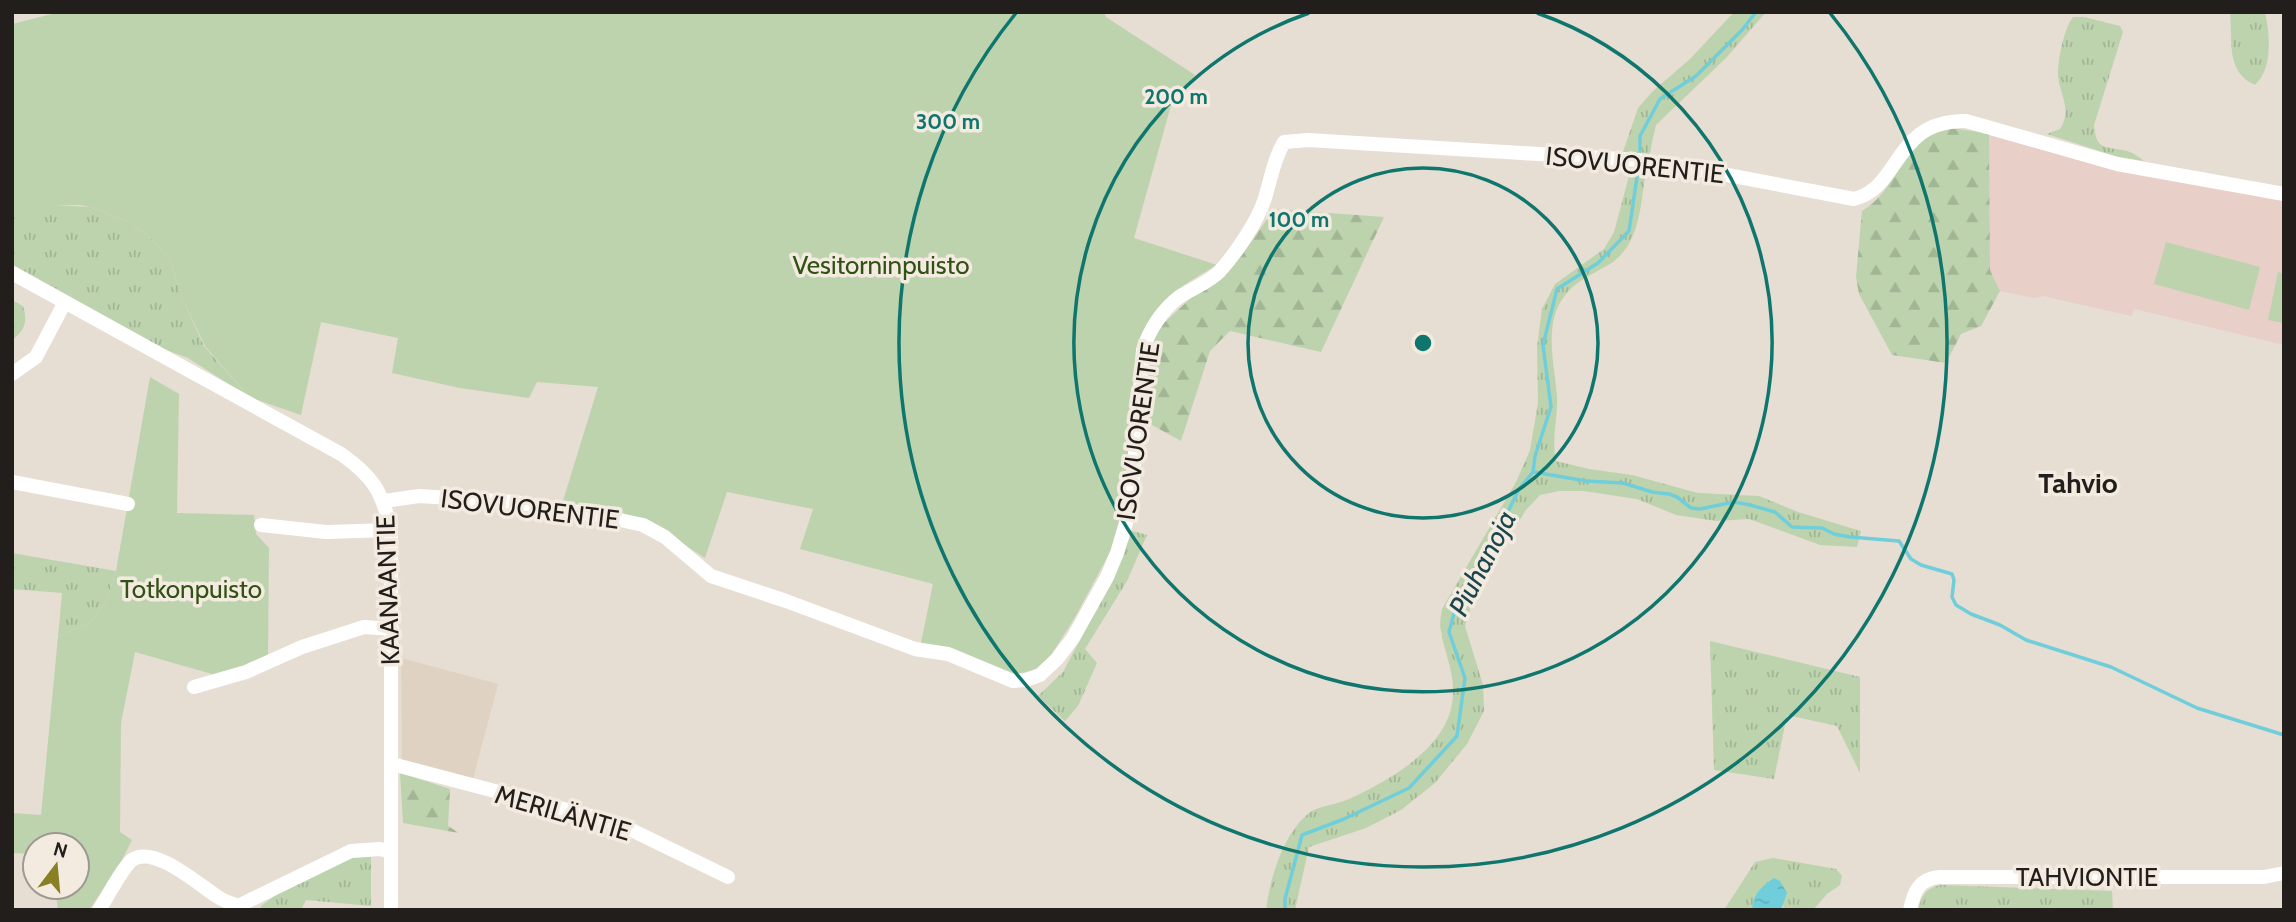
<svg xmlns="http://www.w3.org/2000/svg" width="2296" height="922" viewBox="0 0 2296 922" font-family="Cabin,sans-serif">
	<style>
		.built { fill: #dfd2c2 }
		.education { fill: #e8cfc8 }
		.grass { fill: url(#grass-tufts) }
		.forest { fill: url(#forest-firs) }
		.park { fill: #bdd3ae }
		.water { fill: url(#water-ripples) }
		.lines { fill: none; stroke-linecap: round; stroke-linejoin: round }
		.stream { stroke: #70ceda; stroke-width: 3.5 }
		.minor { stroke: #fff; stroke-width: 14 }
		.ring { fill: none; stroke: #0f766e; stroke-width: 3.5 }
		.labels { text-anchor: middle; stroke-width: 7; stroke-linejoin: round; paint-order: stroke }
		.street-label { font-size: 26px; fill: #221e1b; stroke: #f3eae0 }
		.park-label { font-size: 26px; fill: #325215; stroke: #f3eae0 }
		.neighbourhood-label { font-size: 28px; font-weight: bold; fill: #221e1b; stroke: #f3eae0 }
		.water-label { font-size: 28px; font-style: italic; fill: #1b464b; stroke: #f3eae0 }
		.centre { fill: #0f766e; stroke: #f3eae0; stroke-width: 3.5 }
		.ring-label { font-size: 21px; text-anchor: middle; font-weight: bold; fill: #0f766e; stroke: #f3eae0; stroke-width: 7; stroke-linejoin: round; paint-order: stroke }
	</style>
	<defs>
		<pattern id="grass-tufts" width="24" height="20" patternUnits="userSpaceOnUse" patternTransform="scale(1.75)"><rect width="24" height="20" fill="#bdd3ae"/><path d="M3 7l-1-3M5 7V3M7 7l1-3M15 17l-1-3M17 17v-4M19 17l1-3" fill="none" stroke="#a2b595"/></pattern>
		<pattern id="forest-firs" width="22" height="20" patternUnits="userSpaceOnUse" patternTransform="scale(1.75)"><rect width="22" height="20" fill="#bdd3ae"/><path d="M5 1l3.5 6h-7zM16 11l3.5 6h-7z" fill="#a2b595"/></pattern>
		<pattern id="water-ripples" width="26" height="14" patternUnits="userSpaceOnUse" patternTransform="scale(1.75)"><rect width="26" height="14" fill="#70ceda"/><path d="M2 4q2-2 4 0t4 0M15 11q2-2 4 0t4 0" fill="none" stroke="#61b0ba"/></pattern>
	</defs>
	<rect width="100%" height="100%" fill="#e6ddd3"/>
	<path class="built" d="M401,658l97,26 -25,95 -71,-19z"/>
	<path class="education" d="M1989,133l295,65v147l-149,-36 -4,7 -88,-20 -9,2 -34,-7 -10,-21z"/>
	<path class="grass" d="M1734,12h32l-39,45 -71,68 -7,31 -26,-4 15,-44 14,-16 39,-34z
		M2230,12h35c5,22 8,57 -10,73 -30,-13 -22,-46 -25,-73z
		M2073,17h11l36,9 3,6 -29,93c2,29 15,20 36,27 5,2 10,6 14,9l-26,-4 -71,-23 13,-5c14,-21 -3,-37 -2,-59 1,-15 6,-41 15,-53z
		M1629,176l16,2c-5,31 -6,67 -35,86 -15,9 -33,16 -44,30 -24,29 -11,70 -9,103 1,22 -6,42 -1,64l33,8 43,6 66,18 61,3 39,16 63,19 -4,16 -37,-2 -71,-26 -33,2 -40,-6 -39,-16 -54,-8h-24l-19,4 -14,15 -51,82 -10,34 18,59 1,26 -17,33 -32,39 -34,27 -35,18 -57,19 -14,63h-29c4,-32 17,-76 43,-97 11,-8 28,-8 40,-14 39,-18 95,-49 103,-95 5,-27 -7,-48 -11,-73 -2,-7 0,-15 1,-22l74,-127 14,-32 8,-47 -1,-56 5,-38 13,-25 49,-35 10,-17z
		M33,204l57,3 39,15 23,17 19,23 11,36 22,48 45,51 -61,-39 -22,-8 -154,-86v-58z
		M1133,531l14,4 -20,46 -42,68 12,14 -19,43 -13,15 -27,-25 25,-24 45,-86z
		M12,553l104,18 -10,30 -14,20 -34,16 4,-44 -50,-4z
		M1710,641l150,36v96l-23,-47 -50,-11 -13,64 -60,-9z
		M371,857v49l-65,-6 -5,10h-41l1,-4 19,-14 69,-34z
		M1773,858l63,11 6,7 -2,9 -13,9 -14,16h-32l3,-4 -32,-1v5h-28l31,-48z
		M1940,885l172,6 1,19h-195c4,-15 7,-21 22,-25z"/>
	<path class="forest" d="M1949,128l40,5 1,137 10,21 -19,35 -20,8 -15,29 -54,-8 -33,-61 -3,-17 6,-66c30,-18 34,-48 57,-68 9,-8 20,-11 30,-15z
		M1274,209l110,8 -63,135 -91,-21 -20,20 -29,90 -38,-21 6,-75 16,-23 27,-25 30,-19 20,-23z
		M12,300l11,6c5,15 2,25 -11,34z
		M400,773l50,16 -2,37 11,7 -56,-10z"/>
	<path class="park" d="M60,12h1044l2,5 89,58 -2,7 -20,16 -39,140 83,27c-36,21 -57,32 -75,71l-16,170 -11,37 -41,76 -23,36 -15,14 -18,5 -16,-2 -81,-29 12,-59 -133,-35 13,-40 -86,-17 -22,66 -50,-32 -32,-13 -61,-9 36,-117 -61,-5 -8,16 -69,-10 -68,-15 6,-35 -77,-16 -20,93 -52,-18 -44,-51 -23,-48 -11,-36 -19,-23 -23,-17 -39,-15 -10,-2 -68,1v-182z
		M2166,242l94,25 -11,43 -95,-26z
		M2278,272l6,2v49l-16,-3z
		M150,377l29,17 -2,119 77,2 2,19 13,14 -1,107 -42,23 -91,-26 -14,71 -1,109 12,8 -13,26 -30,44h-31l-3,-23h22v-42h-42v9l-23,-1v-40l29,2 17,-178 34,-16 14,-20 10,-30z"/>
	<path class="water" d="M1774,878l6,3 7,12 -6,17h-29c0,-15 10,-24 22,-32z"/>
	<g class="lines">
		<path class="stream" d="M1640,151v-15l20,-37 36,-23 46,-46 14,-18
			M1534,472l52,9 37,2 29,9 17,2 8,3 14,11 9,1 34,-7 16,3 25,7 17,15 30,1 12,6 16,3 49,4 12,18 10,6 31,9 2,6 -2,17 4,8 15,9 29,11 26,15 85,27 86,41 87,27
			M1285,910v-11l17,-64 42,-16 65,-31 48,-52 8,-58 -16,-46 10,-37 32,-48 28,-58 14,-17 2,-16 16,-49 -8,-62 14,-56 41,-26 31,-32 9,-61"/>
		<path class="minor" d="M12,273l329,181c33,23 41,38 50,76v380
			M12,374l24,-17 29,-55
			M12,482l116,22
			M384,501l35,-5 95,6 83,13 46,10 22,12 46,39 75,25 129,48 33,5 65,27 13,-1 14,-5 17,-16 16,-21 34,-61 10,-24 14,-47 12,-156c6,-20 19,-40 36,-53 14,-9 29,-14 41,-26 16,-18 38,-50 45,-73 6,-20 9,-39 19,-56l24,-2 329,20 59,9 158,30c48,-12 39,-79 112,-78l151,43 167,30
			M261,525l65,7 65,-2
			M194,687l52,-15 56,-25 62,-20 28,2
			M392,764l225,59 111,54
			M99,910c9,-13 22,-41 33,-50 22,-16 68,26 86,37 6,4 13,6 20,9l113,-55 28,-2 12,2
			M1910,910c4,-19 9,-31 29,-33h325l20,-4"/>
	</g>
	<g class="ring">
		<circle cx="1423" cy="343" r="175"/>
		<path d="M1537 13A349 349 0 1 1 1309 13"/>
		<path d="M1830 13A524 524 0 1 1 1016 13"/>
	</g>
	<g class="labels">
		<g class="street-label">
			<text transform="translate(1635 165) rotate(6)" y="9">ISOVUORENTIE</text>
			<text transform="translate(1138 431) rotate(-82)" y="9">ISOVUORENTIE</text>
			<text transform="translate(530 509) rotate(7)" y="9">ISOVUORENTIE</text>
			<text transform="translate(388 590) rotate(-92)" y="9">KAANAANTIE</text>
			<text transform="translate(563 813) rotate(16)" y="9">MERILÄNTIE</text>
			<text x="2087" y="886">TAHVIONTIE</text>
		</g>
		<g class="park-label">
			<text x="881" y="274">Vesitorninpuisto</text>
			<text x="191" y="598">Totkonpuisto</text>
		</g>
		<g class="neighbourhood-label">
			<text x="2078" y="493">Tahvio</text>
		</g>
		<g class="water-label">
			<text transform="translate(1482 563) rotate(-63)" y="10">Piuhanoja</text>
		</g>
	</g>
	<circle cx="1423" cy="343" r="10" class="centre"/>
	<g class="ring-label">
		<text x="1176" y="104">200 m</text>
		<text x="948" y="129">300 m</text>
		<text x="1299" y="227">100 m</text>
	</g>
	<rect width="2296" height="922" fill="none" stroke="#221e1b" stroke-width="28"/>
	<g transform="translate(56 866) rotate(16)"><circle r="33" fill="#f3eae0" stroke="#9f9891" stroke-width="2"/>
	<path d="M0-5L12 26L0 18L-12 26Z" fill="#897f25"/>
	<text y="-10" font-size="19" font-weight="bold" text-anchor="middle" fill="#221e1b">N</text>
	</g>
</svg>
